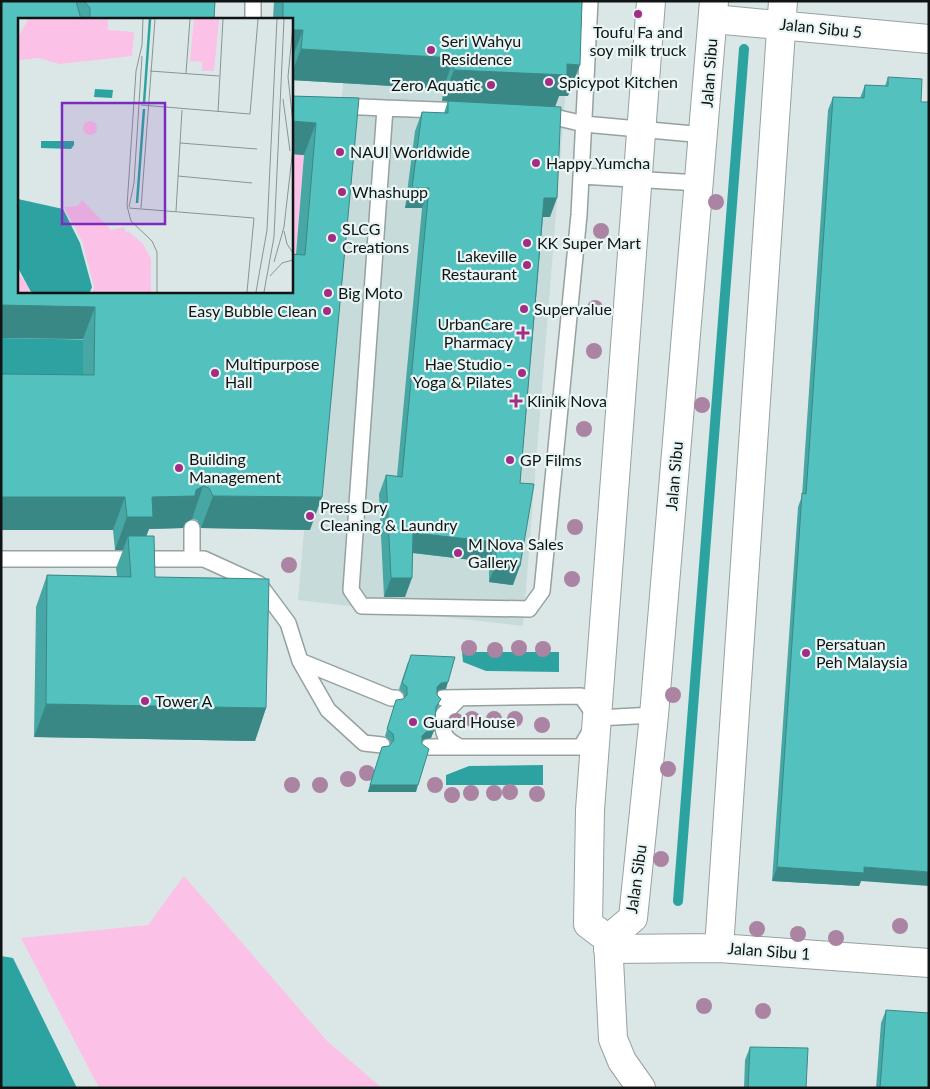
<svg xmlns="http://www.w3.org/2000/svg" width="930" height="1089" viewBox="0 0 930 1089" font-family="Lato,sans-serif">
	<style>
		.built { fill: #c6dbda }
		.green { fill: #fbc1e6 }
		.water { fill: #2da3a1 }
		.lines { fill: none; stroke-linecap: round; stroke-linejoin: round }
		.stream { stroke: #2da3a1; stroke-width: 10 }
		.service-casing { stroke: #96a1a0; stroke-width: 18 }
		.minor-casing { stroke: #96a1a0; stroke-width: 30 }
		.tertiary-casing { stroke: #96a1a0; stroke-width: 30 }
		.service { stroke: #fff; stroke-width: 15 }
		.minor { stroke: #fff; stroke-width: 28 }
		.tertiary { stroke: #fff; stroke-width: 28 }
		.tree { fill: #ab83a3 }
		.wall { fill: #47a7a4 }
		.shaded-wall { fill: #3a8886 }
		.building { fill: #53c2bf; stroke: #3a8886 }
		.poi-dot { fill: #a32c84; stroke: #e8f5f4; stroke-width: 2 }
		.labels { text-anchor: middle; stroke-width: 4.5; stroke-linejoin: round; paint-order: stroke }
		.street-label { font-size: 16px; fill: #101414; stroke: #e8f5f4 }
		.poi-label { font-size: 16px; fill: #101414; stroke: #e8f5f4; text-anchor: start }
		.inset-river { fill: none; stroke: #2da3a1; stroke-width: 2.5 }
		.inset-road { fill: none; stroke: #8a9393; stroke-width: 1 }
		.view { fill: #7b2cbf; fill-opacity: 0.15; stroke: #7b2cbf; stroke-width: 2.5 }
		.inset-edge { fill: none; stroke: #101414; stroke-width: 2.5 }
	</style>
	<rect width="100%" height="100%" fill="#dbe7e7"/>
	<path class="built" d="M573,1l-50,625 -225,-26 48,-550z"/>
	<path class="green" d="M291,154l13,1 -11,133h-2z
		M184,876l143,165 55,47h-283l-78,-150 127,-13z"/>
	<path class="water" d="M1,338l114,2v39l-114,28z
		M462,652h97v20l-73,-1 -23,-9z
		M543,765v20h-97v-10l23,-9z
		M1,956l12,2 64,130h-76z"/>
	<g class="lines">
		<path class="stream" d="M678,901l66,-852"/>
		<defs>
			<path id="service" d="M253,19v-18
				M339,106l46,2
				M464,111l-79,-3 -34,482 11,16 167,3 13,-18 37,-376 11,-214
				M542,114l42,10 120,11
				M581,176l118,7
				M1,559h203l55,25 29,39 12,38 28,49 36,33 18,2
				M192,559v-31
				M300,661l91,37h5
				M443,698l138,-2 15,21
				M460,698l-17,17c0,19 -1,23 17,32
				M597,718l57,-3
				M428,747h153l11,-19"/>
			<path id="minor" d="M713,19l216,20
				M719,948l64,-947
				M608,949l111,-1 210,15"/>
			<path id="tertiary" d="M608,939l25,-21 21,-203 60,-714
				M641,1088l-19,-27 -9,-22 -5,-100 -20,-15 2,-114 61,-809"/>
		</defs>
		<use href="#service" class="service-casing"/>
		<use href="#minor" class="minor-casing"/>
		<use href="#tertiary" class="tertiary-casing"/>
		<use href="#service" class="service"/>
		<use href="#minor" class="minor"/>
		<use href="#tertiary" class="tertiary"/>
	</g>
	<g class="tree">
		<circle cx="716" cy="202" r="8"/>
		<circle cx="601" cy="231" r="8"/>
		<circle cx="595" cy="308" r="8"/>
		<circle cx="594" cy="351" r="8"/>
		<circle cx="702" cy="405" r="8"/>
		<circle cx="584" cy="429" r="8"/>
		<circle cx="575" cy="527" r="8"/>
		<circle cx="289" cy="565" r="8"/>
		<circle cx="572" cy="579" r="8"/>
		<circle cx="469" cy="648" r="8"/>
		<circle cx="519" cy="648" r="8"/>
		<circle cx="543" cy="649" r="8"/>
		<circle cx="495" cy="650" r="8"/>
		<circle cx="673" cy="695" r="8"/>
		<circle cx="472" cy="719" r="8"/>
		<circle cx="494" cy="719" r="8"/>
		<circle cx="515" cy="719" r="8"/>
		<circle cx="456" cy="721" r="8"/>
		<circle cx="542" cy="725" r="8"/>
		<circle cx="668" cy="769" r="8"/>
		<circle cx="367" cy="773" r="8"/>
		<circle cx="348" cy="779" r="8"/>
		<circle cx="292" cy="785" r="8"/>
		<circle cx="320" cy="785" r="8"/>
		<circle cx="435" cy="785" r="8"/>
		<circle cx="510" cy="792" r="8"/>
		<circle cx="471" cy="793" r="8"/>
		<circle cx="494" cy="793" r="8"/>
		<circle cx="537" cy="794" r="8"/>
		<circle cx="452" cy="795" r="8"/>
		<circle cx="661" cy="859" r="8"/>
		<circle cx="900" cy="926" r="8"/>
		<circle cx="757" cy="929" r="8"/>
		<circle cx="798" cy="934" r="8"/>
		<circle cx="836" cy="938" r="8"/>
		<circle cx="704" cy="1006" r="8"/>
		<circle cx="763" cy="1011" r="8"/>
	</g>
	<path class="wall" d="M1,1h214l-1,18h-195v272l277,-37 8,-99 -13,-1v-58l68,2 -49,432 -109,-2 -4,-8 -5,-1 -7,4 -2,5 -34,1 -3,7 9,41 111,131 -11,33 -221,-4 2,-130 11,-32 70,1 -1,-8 7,-18h-8l-2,-20h-112v-156l82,1v-36l-82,-1z
		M274,1h308l-14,95h-9l-4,10 -5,111h-7l-23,266 -7,102 -24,-3v-20l-77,-9 -7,44h-21l-5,-103 7,-19 11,1 25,-268h-17l10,-77 7,-19 22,1 4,-12h-6l1,-12 -152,-9v-61h-18z
		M888,77l-27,804 -2,5 -87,-5 26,-374 4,-11 3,-46 23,-340 5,-13 27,1 5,-13 20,1z
		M408,662l38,27 -7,1 -2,1 2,15 -3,5 -5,27 -7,1 -2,1 -6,52h-48l14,-45 7,-1 2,-2 -1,-3 -5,-5 9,-29 10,-9v-4l-5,-5z
		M886,1010l43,78h-53l5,-65z
		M750,1047l56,41h-62l1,-28z"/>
	<path class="shaded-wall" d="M291,30h12l-12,31z
		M301,49l153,9 -11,31 -152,-9v-5z
		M567,64l13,1 -12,31h-9l-4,11 -113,-6 12,-31z
		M291,121l25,2 -12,32 -13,-1z
		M412,188h17l-7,20h-17z
		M544,198h13l-7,19h-13z
		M1,305l94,2 -12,32 -82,-1z
		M203,486l-11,33 -7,4 -2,5 -34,1 -8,21 -13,-14 -5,14h-8l12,-33 25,-20 44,-7z
		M213,496l109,1 -12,33 -109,-2z
		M1,497h124l-12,33h-112z
		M413,533l83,9 -7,20 -83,-10z
		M496,563l24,3 -7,19 -24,-3z
		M391,578h21l-7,19h-21z
		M448,682l-2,7 -7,1 -4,4 2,-7 4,-4z
		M46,704l220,4 -11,33 -221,-4z
		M434,731l-3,7 -7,1 -4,4 2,-7 4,-4z
		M370,785h48l-2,7h-48z
		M777,867h87l65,5v14l-68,-5 -2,5 -87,-5z"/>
	<path class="building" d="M1,1h75l5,18h-62v272h272v-37l14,1 11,-132 -25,-2v-25l68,2 -37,399 -109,-1 -4,-8 -6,-2 -7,4 -1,6 -43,1 1,20h-26l-2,-20h-124v-123l93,1 1,-68 -94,-2z
		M84,1h131l-1,18h-124v-11z
		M283,1h299l-2,64 -13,-1v11l-113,-5v-12l-153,-9 2,-19h-12v-11h-8z
		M888,77l34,2 -1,23h8v770l-65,-5v6l-87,-6 25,-374 4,1 4,-57 23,-340 31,1 1,-13 23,1z
		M448,101l113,6 -4,91h-13l-24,285 14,1 -14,82 -24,-3v-21l-83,-9 -1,45h-21l-5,-103 16,2 27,-289h-17l10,-76 26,1z
		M128,536h26l1,41 114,2 -3,129 -220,-4 1,-129 84,2z
		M411,655l44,2 -7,25 -7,1 -4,4v8l4,4 -5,8 -2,24 -8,1 -4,4v8l7,5 -11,36h-48l12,-38 7,-1 5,-6 -1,-6 -6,-5 9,-29 7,-1 4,-4v-8l-5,-4z
		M886,1010l43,3v75h-49z
		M750,1047l58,1 -2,40h-58z"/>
	<g class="poi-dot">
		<circle cx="638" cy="14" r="5"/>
		<circle cx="431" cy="50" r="5"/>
		<circle cx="549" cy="82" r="5"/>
		<circle cx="491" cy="85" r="5"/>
		<circle cx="340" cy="152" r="5"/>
		<circle cx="536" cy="163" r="5"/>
		<circle cx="342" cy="192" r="5"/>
		<circle cx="332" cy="238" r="5"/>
		<circle cx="527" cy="243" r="5"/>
		<circle cx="527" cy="265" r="5"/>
		<circle cx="328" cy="293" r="5"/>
		<circle cx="524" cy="309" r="5"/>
		<circle cx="327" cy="311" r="5"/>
		<path d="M520.5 325.5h5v5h5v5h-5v5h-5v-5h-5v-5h5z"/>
		<circle cx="215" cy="373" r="5"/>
		<circle cx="522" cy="373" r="5"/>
		<path d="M513.5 393.5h5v5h5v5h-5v5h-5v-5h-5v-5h5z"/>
		<circle cx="510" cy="460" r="5"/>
		<circle cx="179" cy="468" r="5"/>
		<circle cx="310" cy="516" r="5"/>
		<circle cx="458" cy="553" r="5"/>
		<circle cx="806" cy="653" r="5"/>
		<circle cx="145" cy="701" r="5"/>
		<circle cx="413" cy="722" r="5"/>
	</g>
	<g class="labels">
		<g class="street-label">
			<text transform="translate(821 28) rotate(6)" y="6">Jalan Sibu 5</text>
			<text transform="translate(709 73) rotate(-86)" y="6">Jalan Sibu</text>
			<text transform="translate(674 476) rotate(-85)" y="6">Jalan Sibu</text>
			<text transform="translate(636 879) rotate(-82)" y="6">Jalan Sibu</text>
			<text transform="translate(769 951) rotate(4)" y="6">Jalan Sibu 1</text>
		</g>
		<g class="poi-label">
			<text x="638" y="38" text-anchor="middle">Toufu Fa and<tspan x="638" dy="18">soy milk truck</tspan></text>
			<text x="441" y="47">Seri Wahyu<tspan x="441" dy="18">Residence</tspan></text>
			<text x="559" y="88">Spicypot Kitchen</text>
			<text x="481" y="91" text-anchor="end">Zero Aquatic</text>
			<text x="350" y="158">NAUI Worldwide</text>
			<text x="546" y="169">Happy Yumcha</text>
			<text x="352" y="198">Whashupp</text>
			<text x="342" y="235">SLCG<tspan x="342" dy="18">Creations</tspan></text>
			<text x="537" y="249">KK Super Mart</text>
			<text x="517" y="262" text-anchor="end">Lakeville<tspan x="517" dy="18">Restaurant</tspan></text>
			<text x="338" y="299">Big Moto</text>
			<text x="534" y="315">Supervalue</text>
			<text x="317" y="317" text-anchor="end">Easy Bubble Clean</text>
			<text x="513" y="330" text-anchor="end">UrbanCare<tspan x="513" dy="18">Pharmacy</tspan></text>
			<text x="225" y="370">Multipurpose<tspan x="225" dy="18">Hall</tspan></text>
			<text x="512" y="370" text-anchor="end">Hae Studio -<tspan x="512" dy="18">Yoga &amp; Pilates</tspan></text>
			<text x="527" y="407">Klinik Nova</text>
			<text x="189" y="465">Building<tspan x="189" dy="18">Management</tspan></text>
			<text x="520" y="466">GP Films</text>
			<text x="320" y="513">Press Dry<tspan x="320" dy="18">Cleaning &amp; Laundry</tspan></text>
			<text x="468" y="550">M Nova Sales<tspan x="468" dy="18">Gallery</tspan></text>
			<text x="816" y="650">Persatuan<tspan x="816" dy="18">Peh Malaysia</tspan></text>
			<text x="155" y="707">Tower A</text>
			<text x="423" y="728">Guard House</text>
		</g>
	</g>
	<g transform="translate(18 18)">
		<rect width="275" height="275" fill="#dbe7e7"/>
		<path d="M10,1h80v11l26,2 -2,24 -73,8 -20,-6 -21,2v-22zM176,1h25l-5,52h-12v-9l-12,-1zM65 110a7 7 0 1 1 14 0a7 7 0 1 1-14 0ZM64,182l29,30 13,-3 2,6 2,-2 15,13 8,15v33h-58l1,-5 -12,-46 -18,-34 14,-1zM0,254l10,14 1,6h-11z" fill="#fbc1e6"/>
		<path d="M77,71l18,1 -1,8 -18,-1zM23,123h33v4l-3,4 -30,-1zM0,181l45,10 17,34 12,44 -2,5h-59l-13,-24z" fill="#2da3a1"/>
		<path class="inset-river" d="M126,85l6,-84M119,185l7,-94"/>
		<path class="inset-road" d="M275,7l-5,52 5,46M124,27l-6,26 -9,135 4,15 21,20 5,11v40M124,27l1,-26M132,53l69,5M168,55l4,-54M265,81l7,52M123,87l109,9 8,-95M200,94l5,-93M162,125l77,6M160,158l74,7M111,189l5,-24 8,-127M111,190l125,10 -7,74M123,190l14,-189M158,193l6,-101M266,213l3,13 6,9M256,244l10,-35 9,-79M252,258l12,-13 11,-3M238,274l11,-62 10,-211M246,274l10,-55 10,-218"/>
		<path class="view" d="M44,85h103v121h-103z"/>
		<rect width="275" height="275" class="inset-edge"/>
	</g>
	<rect width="930" height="1089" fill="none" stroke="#101414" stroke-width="5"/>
</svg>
